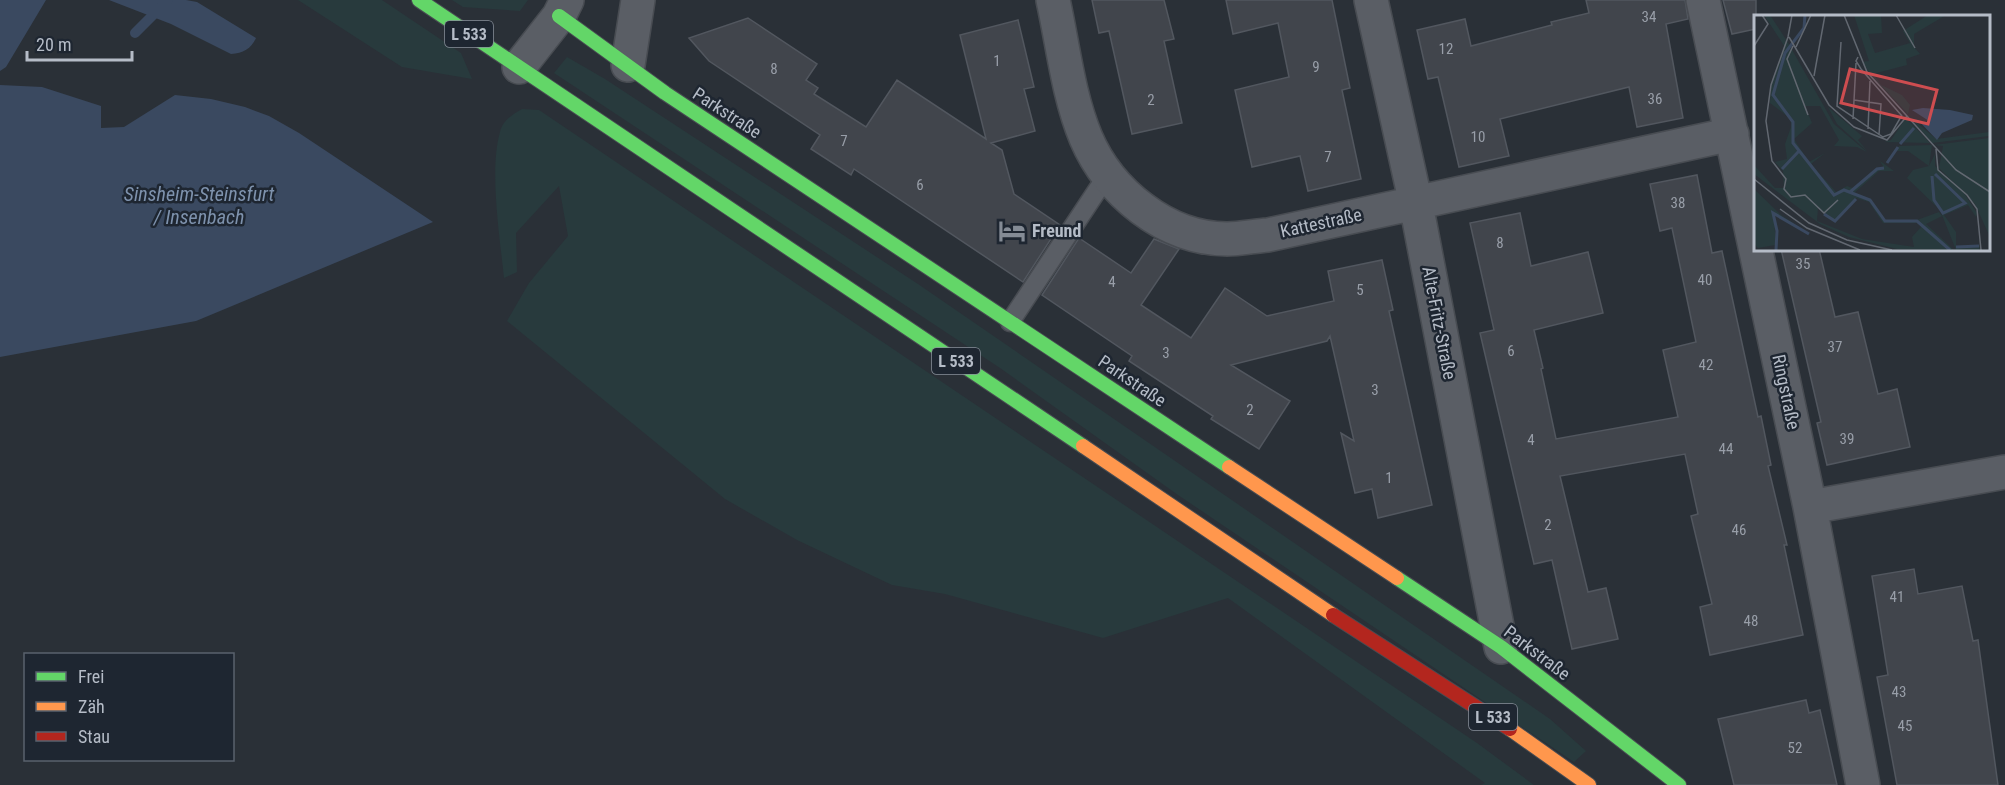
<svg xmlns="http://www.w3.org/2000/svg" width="2005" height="785" viewBox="0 0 2005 785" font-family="'Roboto Condensed',sans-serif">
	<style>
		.green { fill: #283a3d }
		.water { fill: #3a4960 }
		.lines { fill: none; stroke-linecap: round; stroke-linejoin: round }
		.stream { stroke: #3a4960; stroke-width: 10 }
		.building { fill: #41454c; stroke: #52575f; stroke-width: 1.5 }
		.lane-casing { stroke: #484c52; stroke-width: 21 }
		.street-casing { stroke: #484c52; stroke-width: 36 }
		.fast-casing { stroke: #484c52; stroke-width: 16 }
		.slow-casing { stroke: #484c52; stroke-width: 16 }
		.jam-casing { stroke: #484c52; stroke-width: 16 }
		.lane { stroke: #5a5e65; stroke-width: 18 }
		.street { stroke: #5a5e65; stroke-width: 33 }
		.fast { stroke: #63d668; stroke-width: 14 }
		.slow { stroke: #ff974d; stroke-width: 14 }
		.jam { stroke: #b3261e; stroke-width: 14 }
		.labels { text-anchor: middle; stroke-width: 5; stroke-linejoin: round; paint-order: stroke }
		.number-label { font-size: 15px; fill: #989ea8 }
		.shield { fill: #1e2631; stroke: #888f9a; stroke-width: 1.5 }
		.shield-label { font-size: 16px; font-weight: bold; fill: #b5bcc7 }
		.street-label { font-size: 18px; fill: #b5bcc7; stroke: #1e2631 }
		.poi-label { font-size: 18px; font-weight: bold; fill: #b5bcc7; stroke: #1e2631; text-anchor: start }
		.water-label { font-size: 20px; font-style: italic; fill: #7e92ad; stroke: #1e2631 }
		.inset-river { fill: none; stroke: #3a4960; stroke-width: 3 }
		.inset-road { fill: none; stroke: #626871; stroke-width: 1.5 }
		.view { fill: #ce4d50; fill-opacity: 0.15; stroke: #ce4d50; stroke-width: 3 }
		.inset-edge { fill: none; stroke: #b5bcc7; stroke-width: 3 }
	</style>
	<rect width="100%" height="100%" fill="#2a3037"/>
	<path class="green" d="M298,0h84l79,53 11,26 -70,-12z
		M452,0h76l-8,11 -57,-4z
		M567,57l38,22 313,205 632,435 36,32 -12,11 -396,-267 -178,-127 -446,-295z
		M522,109l17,1 938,633 57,42h-53l4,-2 -257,-185 -125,40 -158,-44 -53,-9 -95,-45 -72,-41 -218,-178 22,-38 39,-47 -9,-50 -43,47 1,39 -13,6c-4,-40 -15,-108 -4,-146 3,-12 12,-17 22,-23z"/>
	<path class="water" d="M0,0h46l-40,67 -6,4z
		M109,0h77l11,2 59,36c-5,11 -13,15 -25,16l-60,-30z
		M0,85l42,2 59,19v22l23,-1 51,-32 36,4 34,8 24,9 30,17 134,89 -237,99 -196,36z"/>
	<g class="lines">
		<path class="stream" d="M135,33l33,-33"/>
	</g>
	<path class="building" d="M1092,0h72l10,39 -10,2 18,82 -50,11 -23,-103 -10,2z
		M1226,0h106l18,88 -8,2 19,89 -53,12 -8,-35 -48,11 -17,-77 54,-13 -11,-54 -45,11z
		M1586,0h99l3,19 -22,5 17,94 -46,9 -8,-40 -129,32 9,37 -50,11 -21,-90 -10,2 -11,-49 48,-11 6,27 81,-21 -1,-3 38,-9z
		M1723,0h33v29l-24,5z
		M748,18l69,46 -11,16 12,8 -4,6 52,33 31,-47 89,59 -26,-104 58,-15 16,67 -10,2 11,42 -44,12 11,7 12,44 46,31 -37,57 -169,-113 -3,6 -40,-26 9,-14 -111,-74 -20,-23z
		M1697,175l15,78 10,-2 36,166 3,-1 10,49 -3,1 19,79h-3l19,90 -93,20 -10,-48 12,-3 -21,-88 7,-2 -13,-60 -125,22 28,116 18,-4 12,51 -46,10 -20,-89 -18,4 -54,-231 14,-3 -24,-107 50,-10 11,53 57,-14 15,61 -69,17 9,38 -2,1 15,70 122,-22 -15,-67 33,-8 -24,-114 -12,3 -10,-47z
		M1079,238l52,35 23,-34 25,10 -38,56 50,33 34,-50 42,28 67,-15 -6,-30 54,-11 11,50 -4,1 43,194 -54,13 -6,-29 -17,4 -14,-60 13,8 -24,-105 -3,5 -96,24 59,36 -31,48 -48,-30 2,-3 -84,-55 3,-5 -90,-61z
		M1781,249h38l16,68 23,-5 20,82 19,-5 13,58 -83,18 -10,-42 4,-1z
		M1914,569l4,25 44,-8 11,55 5,-1 20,145h-101l-20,-108 11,-2 -16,-99z
		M1806,700l3,13 11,-3 17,75h-103l-16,-66z"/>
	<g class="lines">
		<defs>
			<path id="lane" d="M1010,322l98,-148"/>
			<path id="street" d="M1053,0c10,45 15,95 33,138 23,54 80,101 141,101 13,0 27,-3 41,-4l464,-101
				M1371,0l45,204 85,443
				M1703,0l107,507 53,278
				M628,65l10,-65
				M519,67l40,-51 8,-16
				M1810,507l195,-35"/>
			<path id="fast" d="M419,0l664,446
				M559,16l106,77 564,374
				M1397,578l104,69 178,138"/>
			<path id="slow" d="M1083,446l250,169
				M1229,467l168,111
				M1510,729l79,56"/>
			<path id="jam" d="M1333,615l177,114"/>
		</defs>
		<use href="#lane" class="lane-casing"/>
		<use href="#street" class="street-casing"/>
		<use href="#fast" class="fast-casing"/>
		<use href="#slow" class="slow-casing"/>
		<use href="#jam" class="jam-casing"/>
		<use href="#lane" class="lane"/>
		<use href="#street" class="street"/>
		<use href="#fast" class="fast"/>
		<use href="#slow" class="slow"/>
		<use href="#jam" class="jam"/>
	</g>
	<defs>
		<symbol id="hotel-bare" viewBox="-9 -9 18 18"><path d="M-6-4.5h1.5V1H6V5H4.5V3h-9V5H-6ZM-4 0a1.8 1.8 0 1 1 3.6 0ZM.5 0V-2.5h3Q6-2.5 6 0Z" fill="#848b95" stroke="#1e2631" stroke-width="2.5" paint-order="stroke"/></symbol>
	</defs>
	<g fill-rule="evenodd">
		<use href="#hotel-bare" x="993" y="212" width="38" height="38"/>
	</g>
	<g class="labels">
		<g class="number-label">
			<text x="1649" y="22">34</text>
			<text x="1446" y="54">12</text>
			<text x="997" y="66">1</text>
			<text x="1316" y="72">9</text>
			<text x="774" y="74">8</text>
			<text x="1655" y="104">36</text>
			<text x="1151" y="105">2</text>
			<text x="1478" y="142">10</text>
			<text x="844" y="146">7</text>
			<text x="1328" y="162">7</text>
			<text x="920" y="190">6</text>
			<text x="1678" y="208">38</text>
			<text x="1500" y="248">8</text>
			<text x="1803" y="269">35</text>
			<text x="1705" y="285">40</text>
			<text x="1112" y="287">4</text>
			<text x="1360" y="295">5</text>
			<text x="1835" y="352">37</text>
			<text x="1511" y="356">6</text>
			<text x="1166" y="358">3</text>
			<text x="1706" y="370">42</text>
			<text x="1375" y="395">3</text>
			<text x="1250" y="415">2</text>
			<text x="1847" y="444">39</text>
			<text x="1531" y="445">4</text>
			<text x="1726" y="454">44</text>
			<text x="1389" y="483">1</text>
			<text x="1548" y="530">2</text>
			<text x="1739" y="535">46</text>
			<text x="1897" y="602">41</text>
			<text x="1751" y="626">48</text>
			<text x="1899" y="697">43</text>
			<text x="1905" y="731">45</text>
			<text x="1795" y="753">52</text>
		</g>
		<g class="shield">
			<rect x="445" y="21" width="48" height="26" rx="4.5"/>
			<rect x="932" y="348" width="48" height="26" rx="4.5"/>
			<rect x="1469" y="704" width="48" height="26" rx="4.5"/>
		</g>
		<g class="shield-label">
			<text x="469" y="40">L 533</text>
			<text x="956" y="367">L 533</text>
			<text x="1493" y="723">L 533</text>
		</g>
		<g class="street-label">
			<text transform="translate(727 113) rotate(33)" y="6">Parkstraße</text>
			<text transform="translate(1321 223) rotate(-12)" y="6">Kattestraße</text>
			<text transform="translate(1439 323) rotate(79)" y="6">Alte-Fritz-Straße</text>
			<text transform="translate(1132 381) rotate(34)" y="6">Parkstraße</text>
			<text transform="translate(1786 392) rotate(78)" y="6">Ringstraße</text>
			<text transform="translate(1537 653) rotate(37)" y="6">Parkstraße</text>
		</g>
		<g class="poi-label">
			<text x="1032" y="237">Freund</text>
		</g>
		<g class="water-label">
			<text x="199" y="201">Sinsheim-Steinsfurt<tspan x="199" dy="23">/ Insenbach</tspan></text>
		</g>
	</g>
	<g transform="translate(1754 15)">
		<rect width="236" height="236" fill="#2a3037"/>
		<path d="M10,0h6l17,26 47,83 33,28 -10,-5 -23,-1 5,-6 -19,-34h-15l7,17 -18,16 15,23 16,-9 -14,11 25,28 11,-6 8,3 21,-20 8,-1 -4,-7 14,10h-15l-26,23 17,6 15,20h32l22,-8 3,4 -16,8 28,26 -57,-1 -48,-12 -29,-13 -66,-50v-9l21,23h9l-1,-17 -8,-9 12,-3 -2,-15 6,-17v-8l-21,-16 1,-18 14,-38zM102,183l13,4 14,21h35l3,4 -9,10 2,10 -52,-8 -45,-18 1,-13 17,13zM100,0h27l1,18 -14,1 7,19 35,-10 -7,-12 25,-16h18l-32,19v13l6,7 -14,5 1,6 -34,9 8,11 21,10 8,10 -2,9 -36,-38 -10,-14 7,-1zM74,92l34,29 -4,4 9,11 -30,-27zM155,101l27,23 53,-7v4l-57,7zM152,103l24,25 -45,-1 6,-2zM235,123v97l-14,-31 -36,-36 4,-22 -9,-1zM178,130l-3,21 6,-12v12l29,27 13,20 -1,4 -8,-12 -24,10 12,17v14h24l-1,4h-23l-16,-40 -33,-32 6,-8 16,-4 -21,-15h-13l4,-5zM0,174l27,26 30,20 -37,-21 2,36 -1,-5 -17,3 -4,-4z" fill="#283a3d" fill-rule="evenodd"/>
		<path d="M169,93l27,2 23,5 -1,5 -30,13 -5,7 -19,-20 8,5 3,-4 -17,-11z" fill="#3a4960"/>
		<path class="inset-river" d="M51,0l-1,13 -19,25 -12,42 20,27v21l41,52 10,-5 26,10 15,21h32l33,29M146,129l14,-16M133,148l11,-16M28,154l17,-18M178,161l2,24 9,13 22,-10 -30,-29M96,177l27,-23 7,-1M70,199l11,7 21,-22M202,232l23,-1M22,235l1,-19 -4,-18 36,21"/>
		<path class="inset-road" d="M38,0l-4,22 -17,48 -5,36 6,40 14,18 -2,10 7,8 14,-2 19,18 14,-13M90,0l23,57 89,98 34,22M142,0l19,33M35,22l40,68 25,22 33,13 20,-24M87,27l-4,64 46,31 8,-3 11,-19M0,31l14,-22 -6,-9M39,31l-6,13 21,56M42,32l15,-32M104,42l-2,4 5,8 41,47M60,61l11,-61M100,85l27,4 -2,31M99,104l3,-56M114,114l2,-48M182,134l2,21 29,25 10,14 4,41M0,164l55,44 38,17 45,10M26,194l27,19 53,22"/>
		<path class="view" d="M96,54l87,21 -9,34 -87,-21z"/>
		<rect width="236" height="236" class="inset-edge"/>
	</g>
	<rect x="24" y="653" width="210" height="108" fill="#1e2631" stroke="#5a626d" stroke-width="1.5"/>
	<rect x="36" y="672" width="30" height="9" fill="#63d668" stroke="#5a626d" stroke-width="1.5"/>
	<text x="78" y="683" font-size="18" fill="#b5bcc7">Frei</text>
	<rect x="36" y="702" width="30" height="9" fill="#ff974d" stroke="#5a626d" stroke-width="1.5"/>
	<text x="78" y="713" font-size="18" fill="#b5bcc7">Zäh</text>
	<rect x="36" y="732" width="30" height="9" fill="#b3261e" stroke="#5a626d" stroke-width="1.5"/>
	<text x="78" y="743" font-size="18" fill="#b5bcc7">Stau</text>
	<path d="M27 51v9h105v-9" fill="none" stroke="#b5bcc7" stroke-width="3"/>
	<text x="36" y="51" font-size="18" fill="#b5bcc7" stroke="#1e2631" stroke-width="4.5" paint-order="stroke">20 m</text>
</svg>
